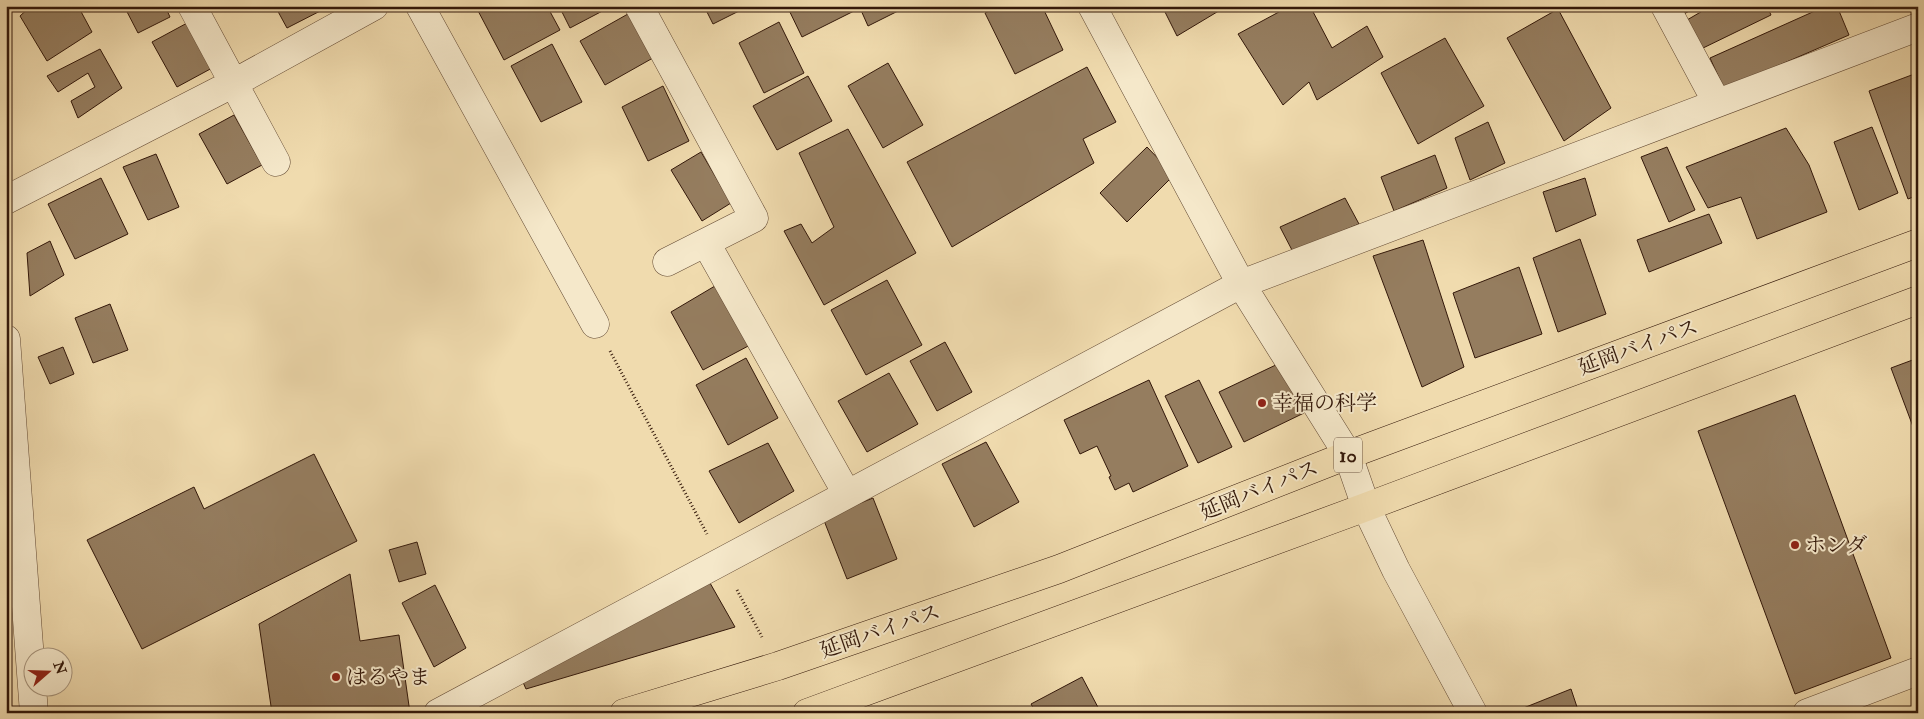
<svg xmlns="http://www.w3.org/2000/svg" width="1924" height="719" viewBox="0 0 1924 719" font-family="'IM FELL Double Pica','Noto Serif JP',serif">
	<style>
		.building { fill: #957d5f; stroke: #33180a }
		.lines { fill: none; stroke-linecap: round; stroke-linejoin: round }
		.minor-casing { stroke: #624933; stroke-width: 29 }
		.highway-casing { stroke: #33180a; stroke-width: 29 }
		.path { stroke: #33180a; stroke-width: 3; stroke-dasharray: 1 2.5; stroke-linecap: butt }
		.minor { stroke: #f5e8ca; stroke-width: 28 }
		.highway { stroke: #f0dbae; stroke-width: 28 }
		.poi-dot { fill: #8f2418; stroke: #f5e8ca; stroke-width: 2 }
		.labels { text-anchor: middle; stroke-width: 4; stroke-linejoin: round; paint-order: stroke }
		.shield { fill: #f5e8ca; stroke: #6d5644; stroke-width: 1 }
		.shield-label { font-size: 20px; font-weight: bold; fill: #33180a }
		.street-label { font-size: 21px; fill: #33180a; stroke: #f5e8ca }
		.poi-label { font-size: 21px; fill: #33180a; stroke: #f5e8ca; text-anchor: start }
	</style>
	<rect width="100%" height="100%" fill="#f0dbae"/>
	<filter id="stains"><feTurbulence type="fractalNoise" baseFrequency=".004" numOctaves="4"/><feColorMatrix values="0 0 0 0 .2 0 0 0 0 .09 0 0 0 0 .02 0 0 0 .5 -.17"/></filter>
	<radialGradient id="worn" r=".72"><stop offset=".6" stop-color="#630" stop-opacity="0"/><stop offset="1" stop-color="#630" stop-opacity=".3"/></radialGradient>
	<path class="building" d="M31,6h47l14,26 -45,29 -27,-45z
		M124,6h41l5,11 -32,16z
		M275,6h53v1l-41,21z
		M477,6h70l13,24 -56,30 -28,-53z
		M559,6h53l-42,22z
		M704,6h45l-36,18z
		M787,6h119v1l-38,19 -8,-18 -58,29z
		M999,6h43l21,44 -48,24 -30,-61z
		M1162,6h65l-50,30z
		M1290,6h20l22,42 35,-22 16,31 -66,43 -8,-18 -26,23 -45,-71z
		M1680,6h18l-14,8z
		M1711,6h56l4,9 -70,34 -14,-29z
		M1826,6h11l12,29 -125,54 -14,-31z
		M1558,9l53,99 -47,33 -57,-103z
		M635,10l25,44 -55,31 -25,-44z
		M189,22l25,45 -37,20 -25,-45z
		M779,22l25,51 -40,20 -25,-50z
		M1445,38l39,68 -66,38 -37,-71z
		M552,44l30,58 -41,20 -30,-56z
		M100,49l22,39 -44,30 -7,-17 24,-14 -7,-14 -30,19 -11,-16z
		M888,63l35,62 -40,23 -35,-62z
		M1087,67l29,55 -33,17 11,24 -142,84 -45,-85z
		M1917,73l1,122 -10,4 -39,-108z
		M808,76l24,45 -55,29 -24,-44z
		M663,86l26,55 -41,20 -26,-54z
		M234,115l28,50 -35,19 -28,-50z
		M1488,122l17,41 -35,17 -15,-42z
		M1872,127l26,66 -39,17 -25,-68z
		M1786,128l23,37 18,47 -70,27 -16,-42 -33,11 -22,-41z
		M848,129l68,124 -92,52 -40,-74 17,-7 11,19 22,-16 -35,-74z
		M1147,147l27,28 -47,47 -27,-29z
		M1667,147l28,63 -26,12 -28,-65z
		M701,152l30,51 -29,18 -31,-51z
		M156,154l23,53 -31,13 -25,-53z
		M1435,155l12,33 -53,23 -13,-34z
		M101,178l27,56 -53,25 -27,-55z
		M1585,178l11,37 -40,17 -13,-40z
		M1345,198l14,26 -66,28 -13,-25z
		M1709,214l13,29 -73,29 -12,-32z
		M1580,239l26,75 -48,18 -25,-74z
		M1423,240l41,127 -42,20 -49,-131z
		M50,241l14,34 -34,21 -3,-43z
		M1519,267l23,67 -67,24 -22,-65z
		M887,280l35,65 -56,30 -35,-65z
		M720,283l32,61 -49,26 -32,-58z
		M110,304l18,46 -35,13 -18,-45z
		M945,342l27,50 -35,19 -27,-50z
		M63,347l11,27 -24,10 -12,-27z
		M746,358l32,60 -50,27 -32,-60z
		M1918,358v82l-27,-72z
		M1280,363l24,50 -60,29 -25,-50z
		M889,373l29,51 -51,28 -29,-51z
		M1149,380l39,86 -55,26 -4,-9 -14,7 -6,-13 2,-1 -14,-30 -17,8 -16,-34z
		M1199,380l33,67 -34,16 -33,-67z
		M1795,395l96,263 -96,36 -97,-263z
		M986,442l33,60 -45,25 -32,-63z
		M768,443l26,48 -55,32 -30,-52z
		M314,454l43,87 -215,108 -55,-109 107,-53 10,22z
		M873,498l24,61 -50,20 -24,-61z
		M417,542l9,32 -27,8 -10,-32z
		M350,574l10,67 39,-6 11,78h-138l-13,-89z
		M710,583l25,44 -209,62 -4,-9z
		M435,585l31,63 -32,19 -32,-64z
		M1082,677l19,36h-65l-5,-9z
		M1571,689l8,24h-68z"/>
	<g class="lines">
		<defs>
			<path id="minor" d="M192,6l84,156
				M420,6l175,318
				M639,6l115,212 -87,44
				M1092,6l149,278 107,171 18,52 30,63 77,143
				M1665,6l52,97
				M6,200l228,-117 140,-77
				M706,243l141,251
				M6,339l28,374
				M438,713l803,-429 677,-257
				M1807,713l111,-42"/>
			<path id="highway" d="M624,713l154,-47 281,-97 289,-114 570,-212
				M807,713l559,-206 552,-207"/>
		</defs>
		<use href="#minor" class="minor-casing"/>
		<use href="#highway" class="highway-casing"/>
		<path class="path" d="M610,351l97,183
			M737,590l25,47"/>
		<use href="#minor" class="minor"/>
		<use href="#highway" class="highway"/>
	</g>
	<g class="poi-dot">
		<circle cx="1262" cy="403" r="5"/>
		<circle cx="1795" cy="545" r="5"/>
		<circle cx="336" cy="677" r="5"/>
	</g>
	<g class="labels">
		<rect class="shield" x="1334" y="437.5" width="28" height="35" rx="4"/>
		<g class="shield-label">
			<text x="1348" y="462">10</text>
		</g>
		<g class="street-label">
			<text transform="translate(1638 347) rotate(-20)" y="7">延岡バイパス</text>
			<text transform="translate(1259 490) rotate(-22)" y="7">延岡バイパス</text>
			<text transform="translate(880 631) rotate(-19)" y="7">延岡バイパス</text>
		</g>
		<g class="poi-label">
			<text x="1272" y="410">幸福の科学</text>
			<text x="1805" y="552">ホンダ</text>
			<text x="346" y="684">はるやま</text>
		</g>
	</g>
	<rect width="1924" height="719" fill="none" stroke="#f0dbae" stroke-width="25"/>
	<rect x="8" y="8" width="1909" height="704" fill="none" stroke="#33180a" stroke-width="2.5"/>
	<rect x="12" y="12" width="1899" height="694" fill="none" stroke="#33180a"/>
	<g transform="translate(48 672) rotate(70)"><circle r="24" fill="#f5e8ca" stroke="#a7957d"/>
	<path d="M0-4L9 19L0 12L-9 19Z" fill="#8f2418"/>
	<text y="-8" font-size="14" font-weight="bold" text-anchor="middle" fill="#33180a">N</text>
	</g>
	<rect width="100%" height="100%" filter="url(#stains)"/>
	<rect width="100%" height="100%" fill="url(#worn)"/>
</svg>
